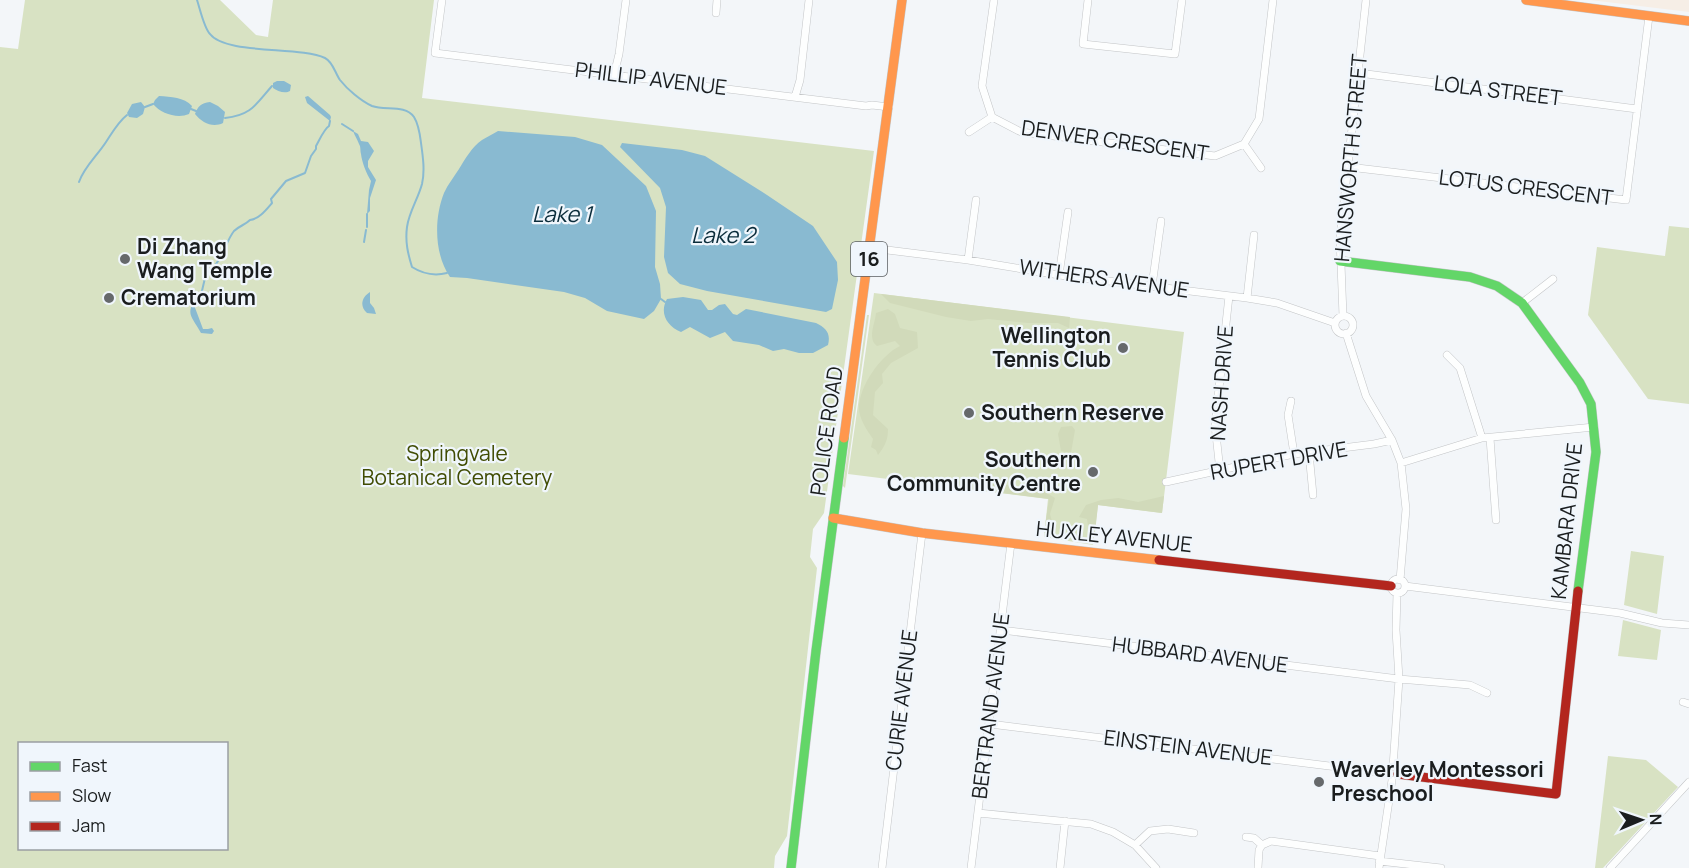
<svg xmlns="http://www.w3.org/2000/svg" width="1689" height="868" viewBox="0 0 1689 868" font-family="Manrope,sans-serif">
	<style>
		.education { fill: #f6eee6 }
		.green { fill: #d8e2c3; fill-rule: evenodd }
		.forest { fill: #d1daba }
		.water { fill: #89bad1 }
		.lines { fill: none; stroke-linecap: round; stroke-linejoin: round }
		.stream { stroke: #89bad1; stroke-width: 2 }
		.street-casing { stroke: #c3c5c7; stroke-width: 8 }
		.fast-casing { stroke: #c3c5c7; stroke-width: 10 }
		.slow-casing { stroke: #c3c5c7; stroke-width: 10 }
		.jam-casing { stroke: #c3c5c7; stroke-width: 10 }
		.street { stroke: #fdfefe; stroke-width: 7 }
		.fast { stroke: #63d668; stroke-width: 9 }
		.slow { stroke: #ff974d; stroke-width: 9 }
		.jam { stroke: #b3261e; stroke-width: 9 }
		.poi-dot { fill: #66696b; stroke: #f0f6fc; stroke-width: 2 }
		.labels { text-anchor: middle; stroke-width: 4.5; stroke-linejoin: round; paint-order: stroke }
		.shield { fill: #f0f6fc; stroke: #5a5e61; stroke-width: 1.5 }
		.shield-label { font-size: 20px; font-weight: bold; fill: #1a1d1e }
		.street-label { font-size: 21px; fill: #1a1d1e; stroke: #f0f6fc }
		.poi-label { font-size: 21px; font-weight: bold; fill: #1a1d1e; stroke: #f0f6fc; text-anchor: start }
		.park-label { font-size: 21px; fill: #404c03; stroke: #f0f6fc }
		.water-label { font-size: 22px; font-style: italic; fill: #0b2d3b; stroke: #f0f6fc }
	</style>
	<rect width="100%" height="100%" fill="#f3f6f9"/>
	<path class="education" d="M1590,0h99v12z"/>
	<path class="green" d="M25,0h195l36,35 12,2 5,-37h161l-12,98 452,53 -50,362 -11,16 -3,28 7,11 -30,268 -12,20 -1,12h-774v-821l18,2zM20,744h206v104h-206z
		M1669,226l20,2v176l-41,-5 -60,-84 9,-68 68,9z
		M874,293l310,39 -22,181 -64,-8 -5,40 -49,-8 4,-38 -200,-25z
		M867,315h2l-24,173 -2,-2z
		M1631,551l33,5 -7,58 -33,-9z
		M1623,620l38,10 -4,30 -39,-4z
		M1608,756l38,4 32,27 -75,81h-8z"/>
	<path class="forest" d="M881,294l189,23 -1,11 -11,-5h-30l-40,-4 -17,2 -25,-4 -56,-14z
		M888,309l7,5 5,14 17,4 1,16 -27,15 -9,11 1,9 -8,9 -2,23 15,14c0,11 -3,17 -10,26l-2,-5 -5,-3 2,-8c-6,-9 -14,-20 -14,-31 0,-22 22,-53 41,-62l-5,-5 -18,5c-10,-7 -2,-22 -1,-33z
		M1072,426l3,4 -4,23 -10,-2 -3,-17 3,-7z
		M951,481l39,2 50,6 15,9 -5,16 3,11 -5,7 -4,1 5,-34 -119,-15z
		M1164,496l-2,17 -64,-8 -3,28h-6l-2,-14 -8,-2 7,-12 15,-5 17,-2 20,4z"/>
	<path class="water" d="M277,81h7l7,4 -1,6c-5,3 -13,0 -17,-3v-5z
		M159,96c12,1 25,1 33,10l-3,8c-11,5 -28,0 -36,-10l2,-4z
		M308,96l22,19 1,2 -1,4 -23,-18 -2,-6z
		M141,102l4,5 -2,7 -6,4 -8,-1 -2,-4 5,-9z
		M210,102l8,4 7,6 -2,11c-10,5 -21,0 -28,-9 3,-8 6,-11 15,-12z
		M353,131l5,3 3,7 7,1 6,9 -6,10v6l8,13 -6,18v13l-3,3 2,-24 2,-9c-5,-8 -9,-19 -10,-27 -1,-4 0,-7 -2,-10 -2,-5 -4,-8 -6,-13z
		M498,131l77,6 27,8 44,41 10,25 -1,56 5,17 1,15 -7,12 -10,8 -37,-8 -22,-13 -21,-6 -97,-14 -17,-1c-16,-23 -16,-59 -6,-84 4,-9 10,-16 15,-24 6,-10 13,-22 23,-29 5,-3 11,-6 16,-9z
		M622,143l60,7 23,6 62,39 46,31 24,36 1,18 -6,29 -6,3 -119,-21 -27,-7 -12,-11 -4,-16 2,-50 -6,-19 -40,-41z
		M370,292v11l4,5 2,6 -9,-1c-8,-7 -5,-16 3,-21z
		M199,295l3,1v5l-8,4 9,24h5l4,-1 2,3 -2,3 -11,-1c-10,-18 -17,-19 -2,-38z
		M683,297l18,3 7,10h4l7,-5 6,-1 8,10 4,1 9,-6 70,14c10,5 15,10 12,22l-15,8h-14l-15,-4 -11,2 -14,-6 -26,-4 -8,-9 -15,6 -20,-11 -9,5c-14,-6 -22,-19 -14,-33z"/>
	<g class="lines">
		<path class="stream" d="M197,0c3,9 7,28 13,34 16,21 90,12 115,24 8,4 10,15 15,22 7,9 21,21 32,26 13,5 33,-2 42,11 5,8 6,18 7,26 2,14 4,28 1,41 -4,15 -13,28 -15,43 -2,15 1,27 5,40 11,7 23,9 35,6
			M145,107l8,-3
			M191,109l5,2
			M225,118c27,-3 31,-14 47,-32
			M342,124l11,7
			M79,182c5,-15 18,-26 27,-40 6,-9 12,-20 21,-27
			M367,227v-13
			M364,242l2,-12
			M205,275c4,-5 10,-8 13,-14 7,-10 9,-21 16,-30 5,-5 11,-6 16,-11 9,-1 16,-10 22,-17l-1,-4 15,-18 19,-8 6,-17 5,-7v-3c3,-5 8,-17 13,-20l1,-5
			M201,295l4,-17
			M661,299l4,3"/>
		<defs>
			<path id="street" d="M442,0l-7,53 431,53 6,-1 17,2
				M994,0l-12,86 10,31 29,15 194,24 29,-12 15,-25 14,-119
				M1088,0l-5,44 92,10 7,-54
				M716,13l1,-13
				M1359,73l278,36
				M614,75l5,-21 7,-54
				M795,97l5,-17 9,-80
				M969,132l23,-15
				M1244,144l17,24
				M1349,167l277,33 23,-184
				M871,248l97,12 91,15 188,23 30,5 58,20
				M968,260l8,-60
				M1059,275l9,-63
				M1152,286l9,-65
				M1247,298l7,-63
				M1522,303l31,-24
				M1343,316l-3,-78 26,-238
				M1335 325a9 9 0 1 1 18 0a9 9 0 1 1-18 0Z
				M1346,333l20,63 26,44 9,23 5,46 -6,71
				M1447,355l13,13 22,70
				M1291,401l-3,14 6,39
				M1490,438l6,82
				M1309,453l4,42
				M1401,463l81,-25 112,-11
				M1220,471l-5,-46 14,-129
				M1166,482l128,-28 80,-10 18,-4
				M1391 586a7 7 0 1 1 14 0a7 7 0 1 1-14 0Z
				M1405,586l215,27 42,10 27,2
				M1001,630l398,49 71,6 17,8
				M1683,702l6,2
				M990,724l396,49
				M1393,767l6,-88 -3,-49 1,-37
				M978,813l113,11 22,8 22,13 21,23
				M1246,837l8,1 8,7
				M1135,845l15,-14 18,-2 26,4
				M1379,861l62,7
				M882,868l40,-335
				M971,868l40,-325
				M1060,868l5,-47
				M1258,868l1,-18 3,-5 9,-4 109,15
				M1379,868l13,-88
				M1610,868l79,-86"/>
			<path id="fast" d="M1340,261l130,16 27,9 25,17 58,80 11,21 5,48 -18,139
				M791,868l25,-217 28,-213"/>
			<path id="slow" d="M1526,0l163,21
				M844,438l58,-438
				M833,518l89,15 237,27"/>
			<path id="jam" d="M1159,560l232,26
				M1398,774l158,20 22,-203"/>
		</defs>
		<use href="#street" class="street-casing"/>
		<use href="#fast" class="fast-casing"/>
		<use href="#slow" class="slow-casing"/>
		<use href="#jam" class="jam-casing"/>
		<use href="#street" class="street"/>
		<use href="#fast" class="fast"/>
		<use href="#slow" class="slow"/>
		<use href="#jam" class="jam"/>
	</g>
	<g class="poi-dot">
		<circle cx="125" cy="259" r="6"/>
		<circle cx="109" cy="298" r="6"/>
		<circle cx="1123" cy="348" r="6"/>
		<circle cx="969" cy="413" r="6"/>
		<circle cx="1093" cy="472" r="6"/>
		<circle cx="1319" cy="782" r="6"/>
	</g>
	<g class="labels">
		<rect class="shield" x="851" y="242" width="36" height="34" rx="4.5"/>
		<g class="shield-label">
			<text x="869" y="266">16</text>
		</g>
		<g class="street-label">
			<text transform="translate(651 79) rotate(7)" y="7">PHILLIP AVENUE</text>
			<text transform="translate(1498 91) rotate(7)" y="7">LOLA STREET</text>
			<text transform="translate(1115 141) rotate(8)" y="7">DENVER CRESCENT</text>
			<text transform="translate(1351 158) rotate(-85)" y="7">HANSWORTH STREET</text>
			<text transform="translate(1526 188) rotate(7)" y="7">LOTUS CRESCENT</text>
			<text transform="translate(1104 279) rotate(8)" y="7">WITHERS AVENUE</text>
			<text transform="translate(1222 383) rotate(-86)" y="7">NASH DRIVE</text>
			<text transform="translate(827 431) rotate(-82)" y="7">POLICE ROAD</text>
			<text transform="translate(1279 461) rotate(-10)" y="7">RUPERT DRIVE</text>
			<text transform="translate(1567 521) rotate(-84)" y="7">KAMBARA DRIVE</text>
			<text transform="translate(1114 537) rotate(6)" y="7">HUXLEY AVENUE</text>
			<text transform="translate(1200 655) rotate(7)" y="7">HUBBARD AVENUE</text>
			<text transform="translate(902 700) rotate(-83)" y="7">CURIE AVENUE</text>
			<text transform="translate(991 706) rotate(-83)" y="7">BERTRAND AVENUE</text>
			<text transform="translate(1188 748) rotate(7)" y="7">EINSTEIN AVENUE</text>
		</g>
		<g class="poi-label">
			<text x="137" y="254">Di Zhang<tspan x="137" dy="24">Wang Temple</tspan></text>
			<text x="121" y="305">Crematorium</text>
			<text x="1111" y="343" text-anchor="end">Wellington<tspan x="1111" dy="24">Tennis Club</tspan></text>
			<text x="981" y="420">Southern Reserve</text>
			<text x="1081" y="467" text-anchor="end">Southern<tspan x="1081" dy="24">Community Centre</tspan></text>
			<text x="1331" y="777">Waverley Montessori<tspan x="1331" dy="24">Preschool</tspan></text>
		</g>
		<g class="park-label">
			<text x="457" y="461">Springvale<tspan x="457" dy="24">Botanical Cemetery</tspan></text>
		</g>
		<g class="water-label">
			<text x="562" y="222">Lake 1</text>
			<text x="723" y="243">Lake 2</text>
		</g>
	</g>
	<rect x="18" y="742" width="210" height="108" fill="#f0f6fc" stroke="#9a9fa3" stroke-width="1.5"/>
	<rect x="30" y="762" width="30" height="9" fill="#63d668" stroke="#9a9fa3" stroke-width="1.5"/>
	<text x="72" y="772" font-size="18" fill="#1a1d1e">Fast</text>
	<rect x="30" y="792" width="30" height="9" fill="#ff974d" stroke="#9a9fa3" stroke-width="1.5"/>
	<text x="72" y="802" font-size="18" fill="#1a1d1e">Slow</text>
	<rect x="30" y="822" width="30" height="9" fill="#b3261e" stroke="#9a9fa3" stroke-width="1.5"/>
	<text x="72" y="832" font-size="18" fill="#1a1d1e">Jam</text>
	<g transform="translate(1641 820) rotate(88)" stroke="#f0f6fc" stroke-width="4.5" paint-order="stroke">
	<path d="M0-4.5L10 22L0 15L-10 22Z" fill="#1a1d1e"/>
	<text y="-9" font-size="16" font-weight="bold" text-anchor="middle" fill="#1a1d1e">N</text>
	</g>
</svg>
